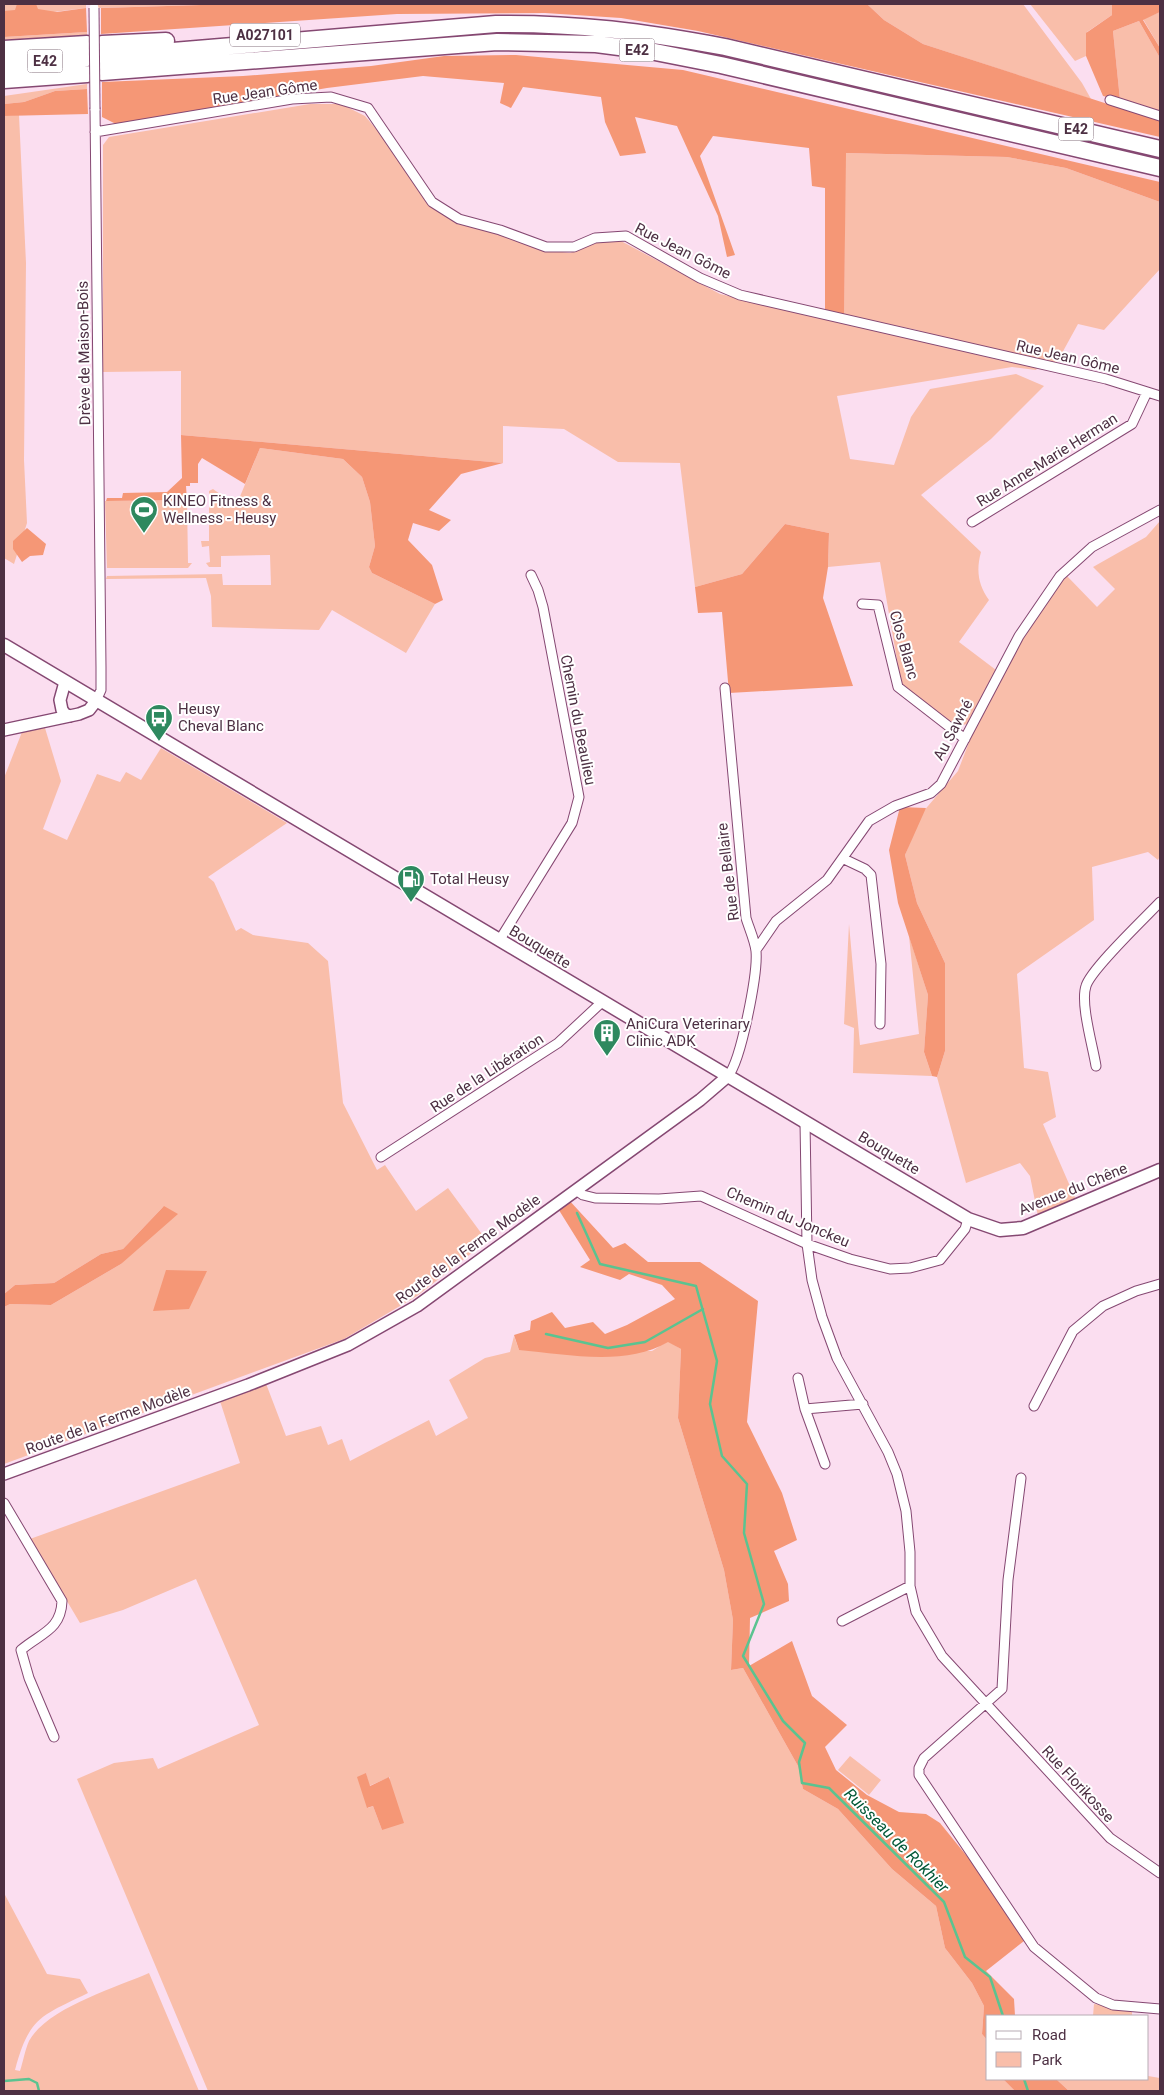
<svg xmlns="http://www.w3.org/2000/svg" width="1164" height="2095" viewBox="0 0 1164 2095" font-family="Roboto,sans-serif">
	<style>
		.green { fill: #f9beaa; fill-rule: evenodd }
		.forest { fill: #f59776 }
		.lines { fill: none; stroke-linecap: round; stroke-linejoin: round }
		.stream { stroke: #5bc390; stroke-width: 2.5 }
		.minor-casing { stroke: #854872; stroke-width: 11 }
		.tertiary-casing { stroke: #854872; stroke-width: 14 }
		.secondary-casing { stroke: #854872; stroke-width: 15 }
		.motorway-casing { stroke: #854872; stroke-width: 19 }
		.minor { stroke: #fff; stroke-width: 9 }
		.tertiary { stroke: #fff; stroke-width: 11 }
		.secondary { stroke: #fff; stroke-width: 12 }
		.motorway { stroke: #fff; stroke-width: 16 }
		.minor-bridge-casing { stroke: #854872; stroke-width: 11; stroke-linecap: butt }
		.minor-bridge { stroke: #fff; stroke-width: 9 }
		.labels { text-anchor: middle; stroke-width: 4; stroke-linejoin: round; paint-order: stroke }
		.shield { fill: #fff; stroke: #826e7b; stroke-width: 1 }
		.shield-label { font-size: 14px; font-weight: bold; fill: #4d3043 }
		.street-label { font-size: 15px; fill: #4d3043; stroke: #fff }
		.poi-label { font-size: 15px; fill: #4d3043; stroke: #fff; text-anchor: start }
		.water-label { font-size: 16px; font-style: italic; fill: #005736; stroke: #fff }
	</style>
	<rect width="100%" height="100%" fill="#fbdef0"/>
	<path class="green" d="M4,4h82v4l-82,10z
		M98,4h136l-136,4z
		M867,4h156l59,79 9,16 -168,-55 -39,-24z
		M1030,4h82v11l-25,17 -1,24 -11,5z
		M1160,12v36l-17,-29z
		M1139,21l21,37v54l-40,-12 -7,-69z
		M87,32v3l-83,5v-3z
		M87,84v5l-32,2 -31,11 -20,2v-8z
		M310,104h31l24,12 23,27 41,61 12,9 30,14 38,10 38,13 23,3 28,-12h23l99,53 280,66 38,7 -2,3 -24,-3 -175,29 13,63 44,6 17,-48 19,-28 86,-15 28,12 -53,53 -70,56 60,57c-5,18 -3,33 8,48l-30,42 37,28 -29,54 -11,3 -22,-15 -33,-29 -21,-121 -52,5 1,-34 -44,-9 -43,50 -47,13 -15,-124 -62,-1 -54,-33 -61,-3v37l-322,-28v-64l-78,1v-227l6,-8z
		M19,115l7,148 -2,197 3,63 -13,41 -10,-6v-442z
		M845,153l162,4 59,11 94,34v67l-56,61 -26,-6 -22,40 -83,-16 -56,-18 -73,-15z
		M260,448l83,11 19,18 8,25 5,44 -6,21 3,6 63,31 -29,49 -74,-43 -13,20 -107,-3 -1,-31 -5,-18 -100,1 1,-3 115,-2 1,11h48l-1,-30 -49,1v11h-12l-3,-4 4,-1 -1,-16 -7,1 -1,-6h8v-50l4,-2 14,10h12z
		M187,500l1,63h4l-4,5h-81l-2,-67z
		M1160,521v335l-2,4 -10,-8 -56,15 2,53 -77,54 7,94 24,4 8,45 -13,7 33,76 -38,16 -8,-40 -10,-13 -54,20 -29,-106 8,-26v-88l-28,-60 -12,-48 17,-42 36,-42 16,-42 45,-91 47,-63 31,32 18,-18 -22,-22 53,-30z
		M45,728l16,53 -18,48 24,11 30,-66 23,8 6,-10 15,8 20,-32 126,75 -79,54 6,5 22,49 5,-3 12,7 55,8 20,18 15,142 34,67 8,-5 31,46 32,-23 39,53 -70,55 -73,43 -340,125v-157l6,-3 41,1 70,-41 43,-58 -41,43 -22,5 -47,29 -39,2 -11,9v-516l18,-46z
		M849,924l11,121 59,-11 -10,-98 19,59 -4,57 8,24 -79,-3 1,-45 -10,-4z
		M514,1336l5,14 133,1 16,-10 13,8 -3,69 46,152 9,50 -2,50 12,-2 55,98 5,23 35,20 54,60 44,37 9,42 27,35 12,23 -2,28 6,7v38h15l12,12h-807l-131,-312 37,-16 39,-5 5,11 101,-44 -63,-146 -73,31 -43,13 -50,-84 210,-76 -21,-65 46,-17 21,55 35,-10 7,19 14,-6 8,22 79,-41 7,16 32,-18 -19,-38 36,-22 25,-6zM366,1773l3,13 21,-9 -8,53 -9,-24 -5,2z
		M850,1756l31,24 -12,15 -31,-25z
		M4,1893l43,81 33,5 8,14c-47,23 -59,24 -73,77l5,1c3,-9 5,-21 9,-30 18,-33 86,-53 120,-68l50,118h-195z
		M1094,2004l38,6v6h-39z
		M1148,2076l12,2v13h-91l-13,-12h92z"/>
	<path class="forest" d="M17,4h19l2,5 19,3 29,-4 1,24 -83,5v-26l11,-1z
		M234,4h633l17,16 39,24 237,77v16l-462,-106 -77,-13 -76,-5 -148,1 -296,20v-26z
		M1112,4h48v8l-17,8 17,28v10l-21,-37 -26,10 7,69 -17,-4 -17,-40v-23l26,-18z
		M516,55l167,15 477,112v20l-94,-34 -59,-11 -161,-4 -2,162 -19,-4v-123l-13,-2 -3,-38 -96,-12 -13,20 35,99 -8,2 -9,-41 -41,-90 -42,-9 11,36 -26,3 -15,-34 -4,-25 -78,-10 -12,21 -11,-5 4,-20 -81,-7 -96,12 -211,36 -14,-7v-35l141,-6 128,-10 73,-10z
		M87,89l1,25 -84,2v-12l20,-2 31,-11z
		M181,435l322,28 -42,11 -32,36 22,10 -12,11 -26,-8 -5,17 24,25 11,35 -8,4 -63,-31 -3,-6 6,-21 -5,-44 -8,-25 -19,-18 -83,-11 -15,36 -43,-26 -4,6v19h-8v3h-4l1,14 -81,1 1,-3h15l1,-5 44,-1 15,-14z
		M785,524l44,9 -1,34 -5,31 30,88 -124,7 -7,-81 -24,1 -3,-26 47,-13z
		M27,528l19,16 -3,11 -13,1 -8,6 -9,-13v-8z
		M900,807l26,1 -21,47 12,48 28,60v88l-8,26 -5,-1 -8,-24 4,-57 -30,-92 -9,-53z
		M568,1199l45,49 12,-5 23,19h52l58,39 -11,121 35,71 15,47 -23,11 14,33 1,17 -39,17 -1,48 43,-25 20,55 35,29 -22,22 11,23 31,25 32,17 27,2 14,9 30,37 54,81 -38,30 28,28 1,17h-27v25l-6,-7 2,-28 -12,-23 -27,-35 -9,-42 -44,-37 -54,-60 -35,-20 -5,-23 -55,-98 -12,2 2,-50 -9,-50 -46,-152 3,-69 -13,-7c-43,25 -102,12 -149,8l-5,-15 16,-5 1,-9 21,-9 13,16 28,-6 12,12 22,-9 48,-26 -13,-14 -33,-11 -9,6 -40,-13 10,-7 -33,-53z
		M164,1206l14,8 -57,50 -70,41 -41,-1 -6,3v-13l11,-9 39,-2 47,-29 22,-5z
		M166,1270l41,1 -18,38 -36,2z
		M366,1773l4,13 19,-9 15,46 -22,7 -9,-24 -6,2 -10,-31z
		M1003,2079h53l13,12h-54z"/>
	<g class="lines">
		<path class="stream" d="M577,1213l23,51 96,22 21,75 -7,43 12,52 25,28 -3,49 20,71 -21,52 40,65 22,22 -6,19 3,21 27,5 115,114 21,55 25,20 13,39
			M546,1334l62,14 37,-6 58,-33
			M1024,2079l4,12
			M4,2081l25,-2 8,4 2,8"/>
		<defs>
			<path id="minor" d="M1110,100l50,16
				M95,109l6,558v23l-5,11
				M95,132l197,-33 39,-2 37,11 64,94 27,17 41,11 46,17h28l21,-9 31,-2 74,42 40,17 366,84 54,17
				M972,522l160,-98 15,-32
				M862,604l16,1 20,82 67,52
				M725,688l21,230c3,10 9,23 10,33 2,22 -15,110 -28,125
				M844,859l21,10 6,6 10,89 -1,60
				M499,941l73,-118 7,-26 -36,-190 -5,-17 -7,-15
				M756,950l20,-29 51,-41 42,-59 26,-15 36,-13 10,-9 78,-148 41,-60 32,-29 68,-37
				M1096,1066c-3,-19 -16,-63 -10,-80 5,-17 59,-68 74,-84
				M805,1122l2,122 5,36 10,37 15,41 51,94 9,22 9,37 4,41v34l6,26 26,44 168,182 50,35
				M381,1157l177,-114 44,-41
				M576,1190l7,5 12,3 64,1 42,-3 106,48 43,15 40,10 20,-1 30,-8 25,-31 3,-10
				M798,1378l7,31 20,55
				M1034,1406l39,-75 30,-25 33,-15 24,-7
				M805,1409l58,-5
				M1021,1478l-13,102 -6,109 -78,69 -5,10v7l115,172 62,51 17,7 47,4
				M4,1503l58,98c-1,29 -21,32 -41,49l8,28 25,59
				M842,1621l68,-35"/>
			<path id="tertiary" d="M65,682l-5,18 2,10 3,4 5,2
				M4,730l75,-16 10,-4 7,-9
				M4,1474l244,-89 100,-40 69,-39 283,-206 28,-24"/>
			<path id="secondary" d="M4,645l964,574 32,11 23,-2 137,-58"/>
			<path id="motorway" d="M102,44l64,-3
				M4,49l83,-5
				M101,57l395,-33c82,-1 149,8 229,23l435,102
				M4,64l83,-6
				M102,72l395,-30 99,2 54,7 71,14 439,103
				M4,80l83,-6"/>
		</defs>
		<use href="#minor" class="minor-casing"/>
		<use href="#tertiary" class="tertiary-casing"/>
		<use href="#secondary" class="secondary-casing"/>
		<use href="#motorway" class="motorway-casing"/>
		<use href="#minor" class="minor"/>
		<use href="#tertiary" class="tertiary"/>
		<use href="#secondary" class="secondary"/>
		<use href="#motorway" class="motorway"/>
		<defs>
			<path id="minor-bridge" d="M94,8l1,101"/>
		</defs>
		<use href="#minor-bridge" class="minor-bridge-casing"/>
		<use href="#minor-bridge" class="minor-bridge"/>
	</g>
	<defs>
		<symbol id="stadium-pin" viewBox="-11 -11 22 30"><path d="M0 17L-7.5 6A9.5 9.5 0 1 1 7.5 6Z" fill="#2e895f" stroke="#fff"/><path d="M0-5a6.5 5 0 1 0 0 10a6.5 5 0 1 0 0-10ZM-3.5-1.8h7v3.6h-7Z" fill="#fff"/></symbol>
		<symbol id="bus-pin" viewBox="-11 -11 22 30"><path d="M0 17L-7.5 6A9.5 9.5 0 1 1 7.5 6Z" fill="#2e895f" stroke="#fff"/><path d="M-5-6H5V4H4V6H2V4H-2V6H-4V4H-5ZM-3.5-4V0h7V-4ZM-3.5 1.2v1.5H-2V1.2ZM2 1.2v1.5H3.5V1.2Z" fill="#fff"/></symbol>
		<symbol id="fuel-pin" viewBox="-11 -11 22 30"><path d="M0 17L-7.5 6A9.5 9.5 0 1 1 7.5 6Z" fill="#2e895f" stroke="#fff"/><path d="M-5.5-6h7V0h2V4h1.3V-2.5L3-4.5l.8-.8L6-3V5H2.5V1h-1V6h-7ZM-4.2-4.7v3.2H.2V-4.7Z" fill="#fff"/></symbol>
		<symbol id="building-pin" viewBox="-11 -11 22 30"><path d="M0 17L-7.5 6A9.5 9.5 0 1 1 7.5 6Z" fill="#2e895f" stroke="#fff"/><path d="M-4-6H4V6H1V3H-1V6H-4ZM-2.5-4.3h1.7v1.8h-1.7ZM.8-4.3h1.7v1.8H.8ZM-2.5-1h1.7V.8h-1.7ZM.8-1h1.7V.8H.8Z" fill="#fff"/></symbol>
	</defs>
	<g fill-rule="evenodd">
		<use href="#stadium-pin" x="128" y="494" width="32" height="43"/>
		<use href="#bus-pin" x="143" y="702" width="32" height="43"/>
		<use href="#fuel-pin" x="395" y="863" width="32" height="43"/>
		<use href="#building-pin" x="591" y="1017" width="32" height="43"/>
	</g>
	<g class="labels">
		<g class="shield">
			<rect x="230" y="23.5" width="70" height="23" rx="4"/>
			<rect x="619.5" y="38.5" width="35" height="23" rx="4"/>
			<rect x="27.5" y="49.5" width="35" height="23" rx="4"/>
			<rect x="1058.5" y="117.5" width="35" height="23" rx="4"/>
		</g>
		<g class="shield-label">
			<text x="265" y="40">A027101</text>
			<text x="637" y="55">E42</text>
			<text x="45" y="66">E42</text>
			<text x="1076" y="134">E42</text>
		</g>
		<g class="street-label">
			<text transform="translate(265 92) rotate(-8)" y="5">Rue Jean Gôme</text>
			<text transform="translate(683 251) rotate(27)" y="5">Rue Jean Gôme</text>
			<text transform="translate(84 353) rotate(-91)" y="5">Drève de Maison-Bois</text>
			<text transform="translate(1068 357) rotate(13)" y="5">Rue Jean Gôme</text>
			<text transform="translate(1047 460) rotate(-32)" y="5">Rue Anne-Marie Herman</text>
			<text transform="translate(904 645) rotate(74)" y="5">Clos Blanc</text>
			<text transform="translate(578 720) rotate(79)" y="5">Chemin du Beaulieu</text>
			<text transform="translate(953 730) rotate(-62)" y="5">Au Sawhé</text>
			<text transform="translate(728 872) rotate(-97)" y="5">Rue de Bellaire</text>
			<text transform="translate(540 947) rotate(31)" y="5">Bouquette</text>
			<text transform="translate(487 1073) rotate(-33)" y="5">Rue de la Libération</text>
			<text transform="translate(889 1153) rotate(31)" y="5">Bouquette</text>
			<text transform="translate(1073 1189) rotate(-22)" y="5">Avenue du Chêne</text>
			<text transform="translate(788 1217) rotate(23)" y="5">Chemin du Jonckeu</text>
			<text transform="translate(468 1249) rotate(-36)" y="5">Route de la Ferme Modèle</text>
			<text transform="translate(108 1420) rotate(-20)" y="5">Route de la Ferme Modèle</text>
			<text transform="translate(1078 1784) rotate(47)" y="5">Rue Florikosse</text>
		</g>
		<g class="poi-label">
			<text x="163" y="506">KINEO Fitness &amp;<tspan x="163" dy="17">Wellness - Heusy</tspan></text>
			<text x="178" y="714">Heusy<tspan x="178" dy="17">Cheval Blanc</tspan></text>
			<text x="430" y="884">Total Heusy</text>
			<text x="626" y="1029">AniCura Veterinary<tspan x="626" dy="17">Clinic ADK</tspan></text>
		</g>
		<g class="water-label">
			<text transform="translate(897 1840) rotate(45)" y="6">Ruisseau de Rokhier</text>
		</g>
	</g>
	<rect width="1164" height="2095" fill="none" stroke="#4d3043" stroke-width="10"/>
	<rect x="986" y="2015" width="162" height="65" fill="#ffffff" stroke="#b8acb4"/>
	<rect x="996" y="2031" width="25" height="8" fill="#ffffff" stroke="#b8acb4"/>
	<text x="1032" y="2040" font-size="15" fill="#4d3043">Road</text>
	<rect x="996" y="2052" width="25" height="15" fill="#f9beaa" stroke="#b8acb4"/>
	<text x="1032" y="2065" font-size="15" fill="#4d3043">Park</text>
</svg>
